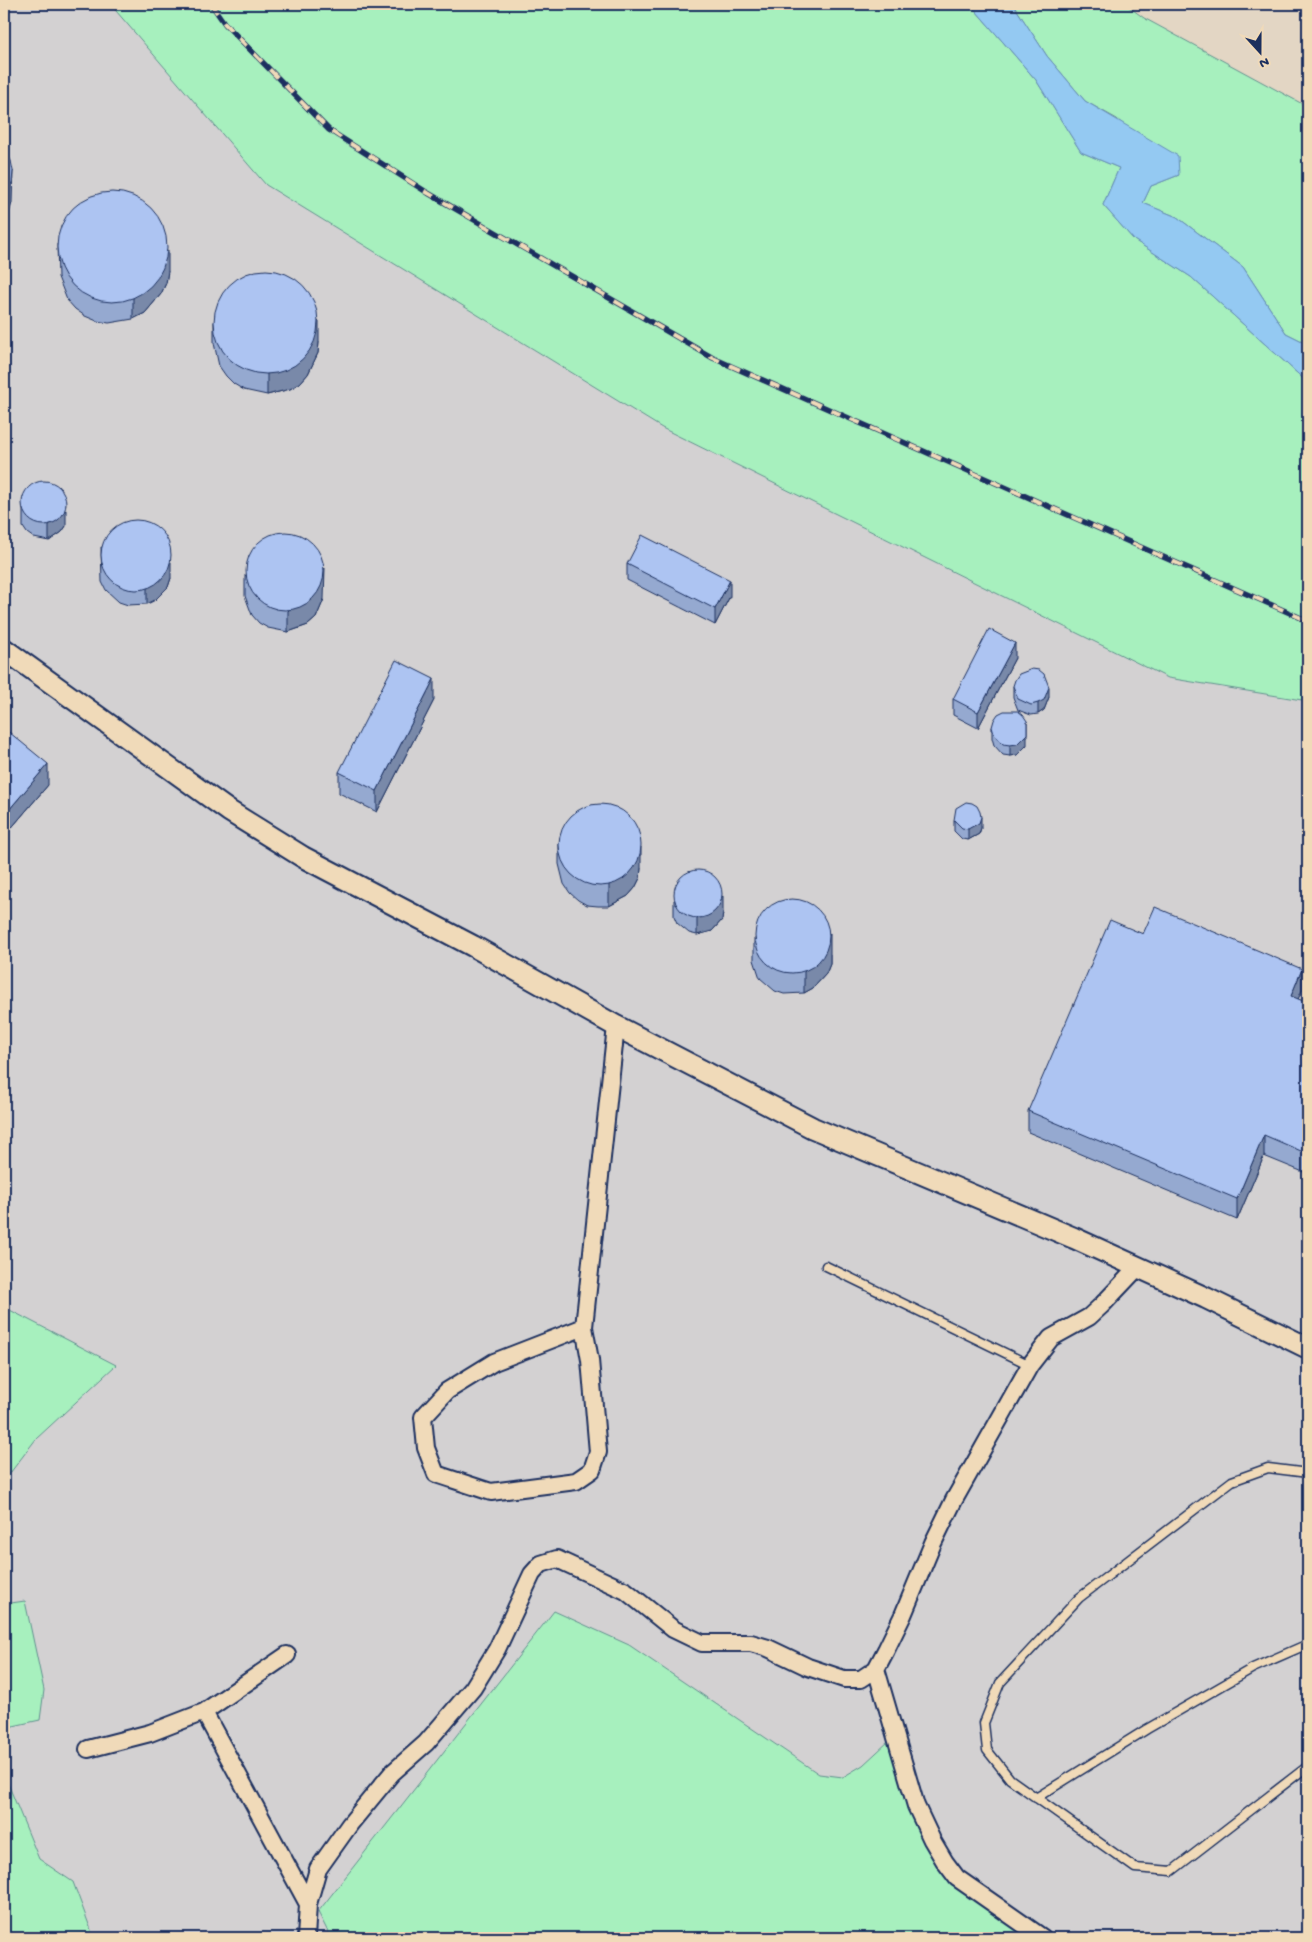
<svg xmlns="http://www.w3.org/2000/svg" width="1312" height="1942" viewBox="0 0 1312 1942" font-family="'Gochi Hand',sans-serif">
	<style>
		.built { fill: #d3d1d2 }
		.green { fill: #a7f0be; stroke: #61908e }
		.water { fill: #94c9f2; stroke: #648bb7 }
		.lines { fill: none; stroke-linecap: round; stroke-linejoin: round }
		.service-casing { stroke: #1b2f5e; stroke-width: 11 }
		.minor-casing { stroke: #1b2f5e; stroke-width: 20 }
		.tertiary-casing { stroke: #1b2f5e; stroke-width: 24 }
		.service { stroke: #f0dab9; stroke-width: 8 }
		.minor { stroke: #f0dab9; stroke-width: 16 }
		.tertiary { stroke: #f0dab9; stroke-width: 20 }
		.rail-casing { stroke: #1b2f5e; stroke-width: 5.5 }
		.rail { stroke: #f0dab9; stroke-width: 4; stroke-dasharray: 11; stroke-linecap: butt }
		.wall { fill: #95a9d0; stroke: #1b2f5e }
		.shaded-wall { fill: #7989a9; stroke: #1b2f5e }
		.building { fill: #adc4f2; stroke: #1b2f5e }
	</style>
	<rect width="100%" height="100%" fill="#e3d6c4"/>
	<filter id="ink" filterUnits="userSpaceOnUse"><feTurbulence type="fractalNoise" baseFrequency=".02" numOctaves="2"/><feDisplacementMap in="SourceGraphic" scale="10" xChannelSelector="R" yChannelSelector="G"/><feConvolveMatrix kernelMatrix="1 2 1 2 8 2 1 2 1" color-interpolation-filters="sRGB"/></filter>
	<g filter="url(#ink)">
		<path class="built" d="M4,4h106l156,181 396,243 506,250 140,23v1237h-1289l-15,-38z"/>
		<path class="green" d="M110,4h860l66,76 45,72 38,16 -16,37 31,35 57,37 117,106v318l-140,-23 -506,-250 -396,-243z
			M1013,4h112l19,14 164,89v237l-22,-11 -43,-66 -66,-50 -34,-14 8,-17 28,-11 -62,-56 -32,-18 -38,-45z
			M4,1307l112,58 -80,74 -32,42z
			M25,1601l19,89 -4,30 -36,8v-124z
			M554,1611l75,34 190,129 24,3 20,-12 26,-24 18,61 43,82 78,54h-697l-13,-26z
			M4,1774l35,85 34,23 21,56h-90z"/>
		<path class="water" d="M970,4h43l34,52 38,45 93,55 1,19 -28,11 -8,17 34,14 66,50 43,66 22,11v39l-117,-106 -57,-37 -31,-35 16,-37 -38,-16 -45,-72z"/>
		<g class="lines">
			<defs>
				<path id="service" d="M826,1266l204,99
					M1308,1473l-40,-5 -36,13 -153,117 -79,85 -16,40 3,27 23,29 125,89 37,3 136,-105
					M1036,1798l111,-69 106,-61 55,-24"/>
				<path id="minor" d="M584,1327l-90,35 -47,29 -24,26 3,31 10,26 55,18 85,-11 16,-11 6,-18 -8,-92 -6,-33 32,-301
					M876,1669l40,137 16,34 13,22 12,16 86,60
					M204,1712l83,-57
					M88,1749l62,-16 54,-21 104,192
					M306,1938l2,-34 10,-35 32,-45 42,-51 34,-30 47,-55 24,-39 35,-75 9,-10 16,-5 69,32 47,38 29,14h49l17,5 40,19 36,12h17l15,-10 10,-19 17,-35 30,-72 21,-43 76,-135 21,-27 38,-21 13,-12 36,-38"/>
				<path id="tertiary" d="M4,649l225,162 74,46 170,89 143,80 197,102 261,110 132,60 102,50"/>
			</defs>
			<use href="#service" class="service-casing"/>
			<use href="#minor" class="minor-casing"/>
			<use href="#tertiary" class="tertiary-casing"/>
			<use href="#service" class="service"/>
			<use href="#minor" class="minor"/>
			<use href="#tertiary" class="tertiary"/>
			<defs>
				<path id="rail" d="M211,4l14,20 104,106 99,63 285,165 595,263"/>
			</defs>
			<use href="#rail" class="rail-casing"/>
			<use href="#rail" class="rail"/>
		</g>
		<path class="wall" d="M57,244l111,27 -2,12 -5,11 -16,19 -12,6 -24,4 -12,-2 -12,-5 -10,-7 -8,-9 -9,-23z
			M214,322l105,20 -1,11 -10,21 -8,9 -10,6 -23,6 -23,-5 -10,-6 -8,-8 -7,-10 -5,-23z
			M23,496l43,30 -4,6 -13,9 -15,-3 -7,-5 -4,-6z
			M101,547l70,31 -3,9 -13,13 -8,4 -19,1 -9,-3 -13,-12 -4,-8z
			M627,564l103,32 -15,29 -88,-45z
			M245,575l79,24 -8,19 -8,7 -20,7 -20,-4 -9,-5 -7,-8 -7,-19z
			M1015,658l-37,70 -25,-13v-16z
			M1013,686l36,11 -5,13 -6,4 -7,1 -13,-5 -5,-13z
			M434,700l-57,112 -38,-19v-21z
			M992,727l35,18 -10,10 -7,1 -7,-1 -9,-10 -2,-7z
			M4,728l44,57 -40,47 -4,-4z
			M954,820l27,8 -2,6 -11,6 -6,-1 -8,-8z
			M559,843l82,25 -1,10 -5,10 -7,8 -19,10h-11l-11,-1 -9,-5 -8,-7 -6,-9 -5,-20z
			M674,900l49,12 -1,8 -10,11 -15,4 -8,-2 -12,-10 -3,-7z
			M1143,934l159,56 -4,9 10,4v171l-44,-18 -27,64 -209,-88v-21z
			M754,939l76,15v10l-4,10 -13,14 -9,5 -20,1 -9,-3 -15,-13 -6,-18z"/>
		<path class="shaded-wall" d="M13,171l-1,32 -3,10 -5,8v-21z
			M168,250v21l-2,12 -5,11 -16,19 -12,6v-21z
			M319,321v21l-1,11 -10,21 -8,9 -10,6 -23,6v-21z
			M66,510v16l-4,6 -13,9v-16z
			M171,562v16l-3,9 -13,13 -8,4v-16z
			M325,568l-1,31 -8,19 -8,7 -20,7v-21z
			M730,580v16l-15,29v-16z
			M1015,643v15l-37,70v-16z
			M434,679v21l-57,112v-21z
			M1049,687v10l-5,13 -6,4v-11z
			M1027,721v24l-10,10 -7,1v-11z
			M48,764v21l-40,47v-21z
			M981,817v11l-2,6 -11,6v-11z
			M641,847v21l-1,10 -5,10 -7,8 -19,10v-21z
			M723,896v16l-1,8 -10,11 -15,4v-16z
			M830,933v31l-4,10 -13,14 -9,5v-21z
			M1302,969v21l-11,26v-20z
			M1264,1135v21l-27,64v-21z"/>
		<path class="building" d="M4,150l2,1 5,10 2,10 -1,11 -3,10 -5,8z
			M57 247a55 55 0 1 1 110 0a55 55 0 1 1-110 0Z
			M214 322a52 52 0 1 1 104 0a52 52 0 1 1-104 0Z
			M22 503a22 22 0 1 1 44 0a22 22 0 1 1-44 0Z
			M101 555a35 35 0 1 1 70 0a35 35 0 1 1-70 0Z
			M246 571a39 39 0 1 1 78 0a39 39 0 1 1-78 0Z
			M642,535l88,45 -15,29 -88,-45z
			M989,629l26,14 -37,69 -25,-13z
			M396,660l38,19 -57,112 -38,-19z
			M1032,669l7,1 5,4 5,13 -5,13 -6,3 -7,2 -13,-6 -5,-13 2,-6 4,-6z
			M1004,711h14l5,4 4,6v13l-10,10 -7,1 -7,-1 -9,-10 -2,-7 2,-7 4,-6z
			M4,728l44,36 -40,47 -4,-4z
			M966,802l6,1 5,3 3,6 1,5 -2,6 -11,6 -6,-1 -8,-8 2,-12z
			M559 845a41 41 0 1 1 82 0a41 41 0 1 1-82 0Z
			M674 894a24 24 0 1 1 48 0a24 24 0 1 1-48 0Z
			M755 936a37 37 0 1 1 74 0a37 37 0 1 1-74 0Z
			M1155,907l147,62 -11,27 17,7v151l-44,-19 -27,64 -209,-88 82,-191 33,14z"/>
	</g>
	<rect width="1312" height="1942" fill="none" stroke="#f0dab9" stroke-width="20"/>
	<rect x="10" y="10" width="1292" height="1922" fill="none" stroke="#1b2f5e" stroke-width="2" filter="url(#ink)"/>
	<g transform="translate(1260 52) rotate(159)" stroke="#f0dab9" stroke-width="4" paint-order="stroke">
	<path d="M0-4L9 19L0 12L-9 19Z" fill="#1b2f5e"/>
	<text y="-8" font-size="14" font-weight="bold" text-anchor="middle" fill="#1b2f5e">N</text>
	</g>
</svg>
